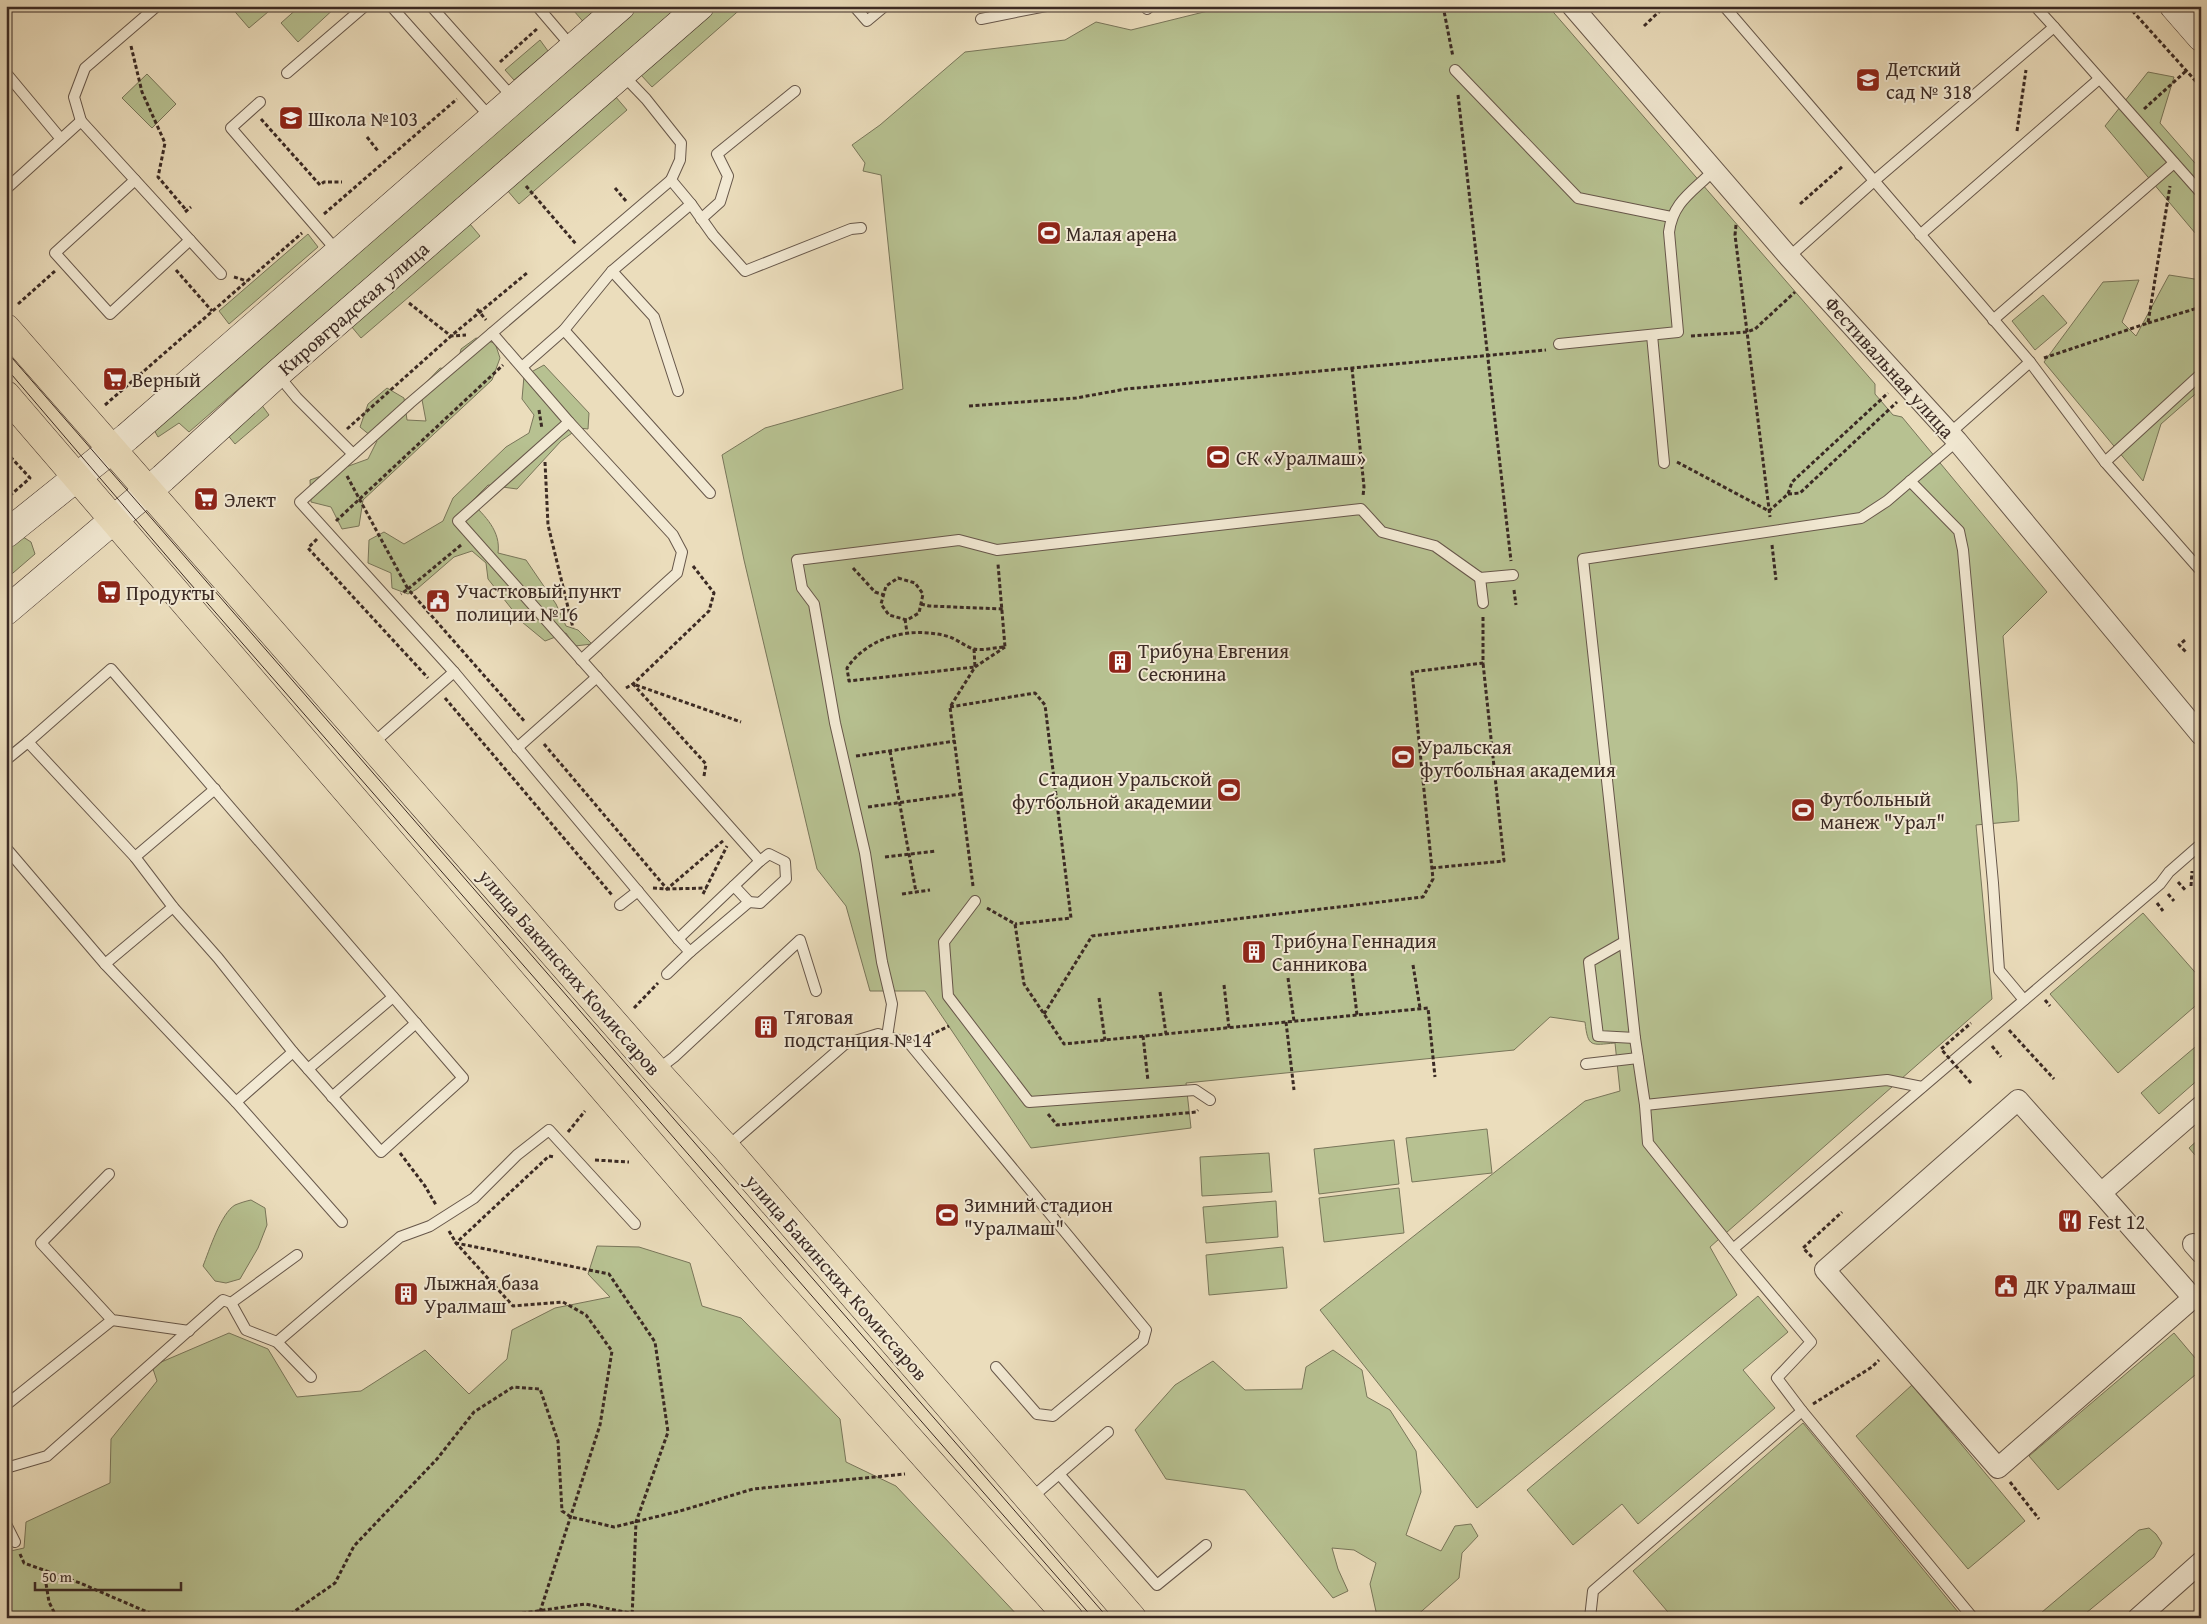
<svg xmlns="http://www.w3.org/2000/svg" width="2207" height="1624" font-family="'Gentium Book Plus',serif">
<rect width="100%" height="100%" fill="#ebddbc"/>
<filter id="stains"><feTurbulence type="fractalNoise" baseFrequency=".004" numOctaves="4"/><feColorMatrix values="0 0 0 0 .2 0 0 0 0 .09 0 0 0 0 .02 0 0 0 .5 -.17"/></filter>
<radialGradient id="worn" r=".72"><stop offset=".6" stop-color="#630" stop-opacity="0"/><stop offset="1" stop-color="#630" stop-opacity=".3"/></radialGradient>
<g fill="#b7c191" stroke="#79765a">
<polygon points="230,6 275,6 249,28"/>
<polygon points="300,6 337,6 298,42 281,23"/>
<polygon points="580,6 607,6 586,25 574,11"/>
<polygon points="631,6 679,6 189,432 179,423 158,437 153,428"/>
<polygon points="719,6 744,6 652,87 641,75"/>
<path d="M1228,6H1548L1875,384V394L1893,415L1902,417L2047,592L2003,636L2017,783L2019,821L1976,825L1992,999L1710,1247L1737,1295L1477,1508L1320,1310L1585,1101L1620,1091L1615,1043C1591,1045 1588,1048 1585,1022L1550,1017L1514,1050L1186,1083L1191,1128L1031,1148L925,991H870L846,906L817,869L744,560L722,455L765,428L903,389L881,175L863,171L865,163L852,145L880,125L965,52L1065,40L1096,22L1131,30Z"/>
<polygon points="540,40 548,51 514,80 505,70"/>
<polygon points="2148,72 2174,77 2160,123 2201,170 2201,240 2105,126"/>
<polygon points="147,74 176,104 152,128 122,98"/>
<polygon points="615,96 627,110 519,204 507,190"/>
<polygon points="470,224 480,236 361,338 351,326"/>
<polygon points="308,234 318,247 229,324 219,311"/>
<polygon points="2169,275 2201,280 2201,389 2161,424 2143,481 2044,362 2103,282 2139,280 2122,322 2136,336"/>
<polygon points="2043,295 2067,323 2035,350 2012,321"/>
<polygon points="476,338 495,343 500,358 492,380 363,500 359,526 342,529 331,507 311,502 310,480 368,459 377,441 360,427 368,404 387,388 404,398 407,420 426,421 420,389 440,368 456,371 461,349"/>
<path d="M544,365L589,413L588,429L579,428L561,441L517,489L488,485L471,502C485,516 501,531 498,553L526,560L556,604L566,626L578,630L592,644L575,646L566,633L545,641L522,622L488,579L486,563L472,551L454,557L417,589L408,594L392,588L391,573L368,563L369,540L384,532L404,544L443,521L453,498L506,447L529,433L534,415L522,399L524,376Z"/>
<polygon points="261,404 269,415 235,444 226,433"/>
<polygon points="20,535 31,542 35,554 6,579 6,547"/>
<polygon points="2143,913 2201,979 2201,1001 2118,1073 2050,994"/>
<polygon points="2201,1042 2201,1077 2159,1114 2141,1093"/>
<polygon points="1487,1129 1492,1173 1412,1182 1406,1138"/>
<polygon points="2201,1137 2201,1162 2189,1148"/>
<polygon points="1394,1140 1399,1184 1319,1194 1314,1149"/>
<polygon points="1269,1153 1272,1192 1202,1196 1200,1157"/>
<polygon points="1399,1188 1404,1233 1324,1242 1319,1198"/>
<path d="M251,1200L265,1208L267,1225L258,1248L240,1279L226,1283L215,1281L203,1266C209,1251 221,1213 235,1205C240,1203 246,1201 251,1200Z"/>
<polygon points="1276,1201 1278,1237 1206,1243 1203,1207"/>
<polygon points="597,1246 639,1247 690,1263 702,1306 741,1318 840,1419 846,1462 896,1486 1020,1618 6,1618 6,1552 24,1548 26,1522 110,1483 111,1439 157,1381 152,1366 229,1333 268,1349 297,1397 361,1391 425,1350 469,1394 507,1359 512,1330 555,1308 610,1297 588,1274"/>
<polygon points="1283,1247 1287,1288 1209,1295 1206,1255"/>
<polygon points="1758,1296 1788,1332 1743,1370 1775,1408 1638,1524 1622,1504 1573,1545 1527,1490"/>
<polygon points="2174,1333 2201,1365 2201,1370 2058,1490 2029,1456"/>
<polygon points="1333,1350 1362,1370 1367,1397 1390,1410 1416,1451 1421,1492 1406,1535 1441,1551 1455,1526 1471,1524 1478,1536 1462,1553 1459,1578 1414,1618 1381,1618 1377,1616 1370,1584 1376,1563 1354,1550 1332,1548 1338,1569 1348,1591 1333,1598 1245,1490 1166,1479 1135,1430 1175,1385 1213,1361 1245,1390 1302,1389 1306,1367"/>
<polygon points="1912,1385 2025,1521 1968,1569 1856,1436"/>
<polygon points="1803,1423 1963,1618 1673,1618 1633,1571"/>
<polygon points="2149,1528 2156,1534 2162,1543 2154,1557 2080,1618 2035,1618 2139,1530"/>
</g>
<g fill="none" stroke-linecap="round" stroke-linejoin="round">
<defs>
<g id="lane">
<polyline points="391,6 491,118"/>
<polyline points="431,6 514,99"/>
<polyline points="537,6 572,47"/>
<polyline points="854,6 867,21 885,6"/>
<polyline points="1724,6 2030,362 2105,462 2201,571"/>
<polyline points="1147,9 1151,6"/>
<polyline points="981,19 1046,6"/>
<polyline points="2054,27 2201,193"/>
<polyline points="1455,70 1578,198 1671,217"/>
<polyline points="6,73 61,139"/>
<polyline points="287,73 365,6"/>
<polyline points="623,75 646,99 681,143 680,160 671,180 691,204 713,235 745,271 851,229 861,228"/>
<polyline points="260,102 231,128 337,251"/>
<polyline points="81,121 74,97 85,68 157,6"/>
<polyline points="135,180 55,253 110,314 190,240"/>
<polyline points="6,189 81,121 221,274"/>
<polyline points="701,219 720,202 728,176 717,154 795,91"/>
<polyline points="1920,235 2099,79"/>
<polyline points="1789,257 1874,181 2054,27 2035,6"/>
<polyline points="612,271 654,317 678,391"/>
<polyline points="1993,320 2174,163"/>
<polyline points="564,330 710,493"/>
<polyline points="492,333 569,422 673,535 682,552 677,573 581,660"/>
<polyline points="1652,335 1664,463"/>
<path d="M1559,344L1678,332L1669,232C1673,201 1693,192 1714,170"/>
<polyline points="522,367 564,330 612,271 691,204"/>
<polyline points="278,375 297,398 353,454"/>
<polyline points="569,422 458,521 760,861 678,939 454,672 300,502 410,403 671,180"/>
<polyline points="1950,433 2030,362"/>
<polyline points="2105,462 2201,374"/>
<polyline points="1910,481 1959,531 1963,550 1993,883 1999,970 2024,1000"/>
<polyline points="1480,578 1483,603"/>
<polyline points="28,742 111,669 463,1078 381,1152 293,1052"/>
<polyline points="371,745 454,672"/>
<polyline points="517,748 597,677"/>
<polyline points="6,760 28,742 135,857 173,907 218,958 293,1052 236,1102"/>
<polyline points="6,848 105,964 236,1102 342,1222"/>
<polyline points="135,857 215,789"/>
<polyline points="734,886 749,902 760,903 786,879 785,862 769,854 760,861"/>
<polyline points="975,901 944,942 948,996 1029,1102 1195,1090 1210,1100"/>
<polyline points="620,905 638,891"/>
<polyline points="1624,942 1589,962 1598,1036 1635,1038"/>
<polyline points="690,952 749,902"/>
<polyline points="105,964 173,907"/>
<polyline points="667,974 690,952 678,939"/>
<polyline points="887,1037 892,1004 882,962 865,853 835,723 814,604 802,588 797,560 959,540 997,550 1361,509 1382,532 1435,546 1480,578 1513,575"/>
<polyline points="1586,1064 1638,1058"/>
<polyline points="308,1069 393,997"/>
<polyline points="657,1070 674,1057 800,940 816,991"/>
<polyline points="332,1097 416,1023"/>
<polyline points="1645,1105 1887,1080 1922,1087"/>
<polyline points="727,1147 845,1044 878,1034 909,1043 1146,1330 1143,1341 1053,1416 1037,1414 996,1367"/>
<polyline points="109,1174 41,1243 112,1320 189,1331"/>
<polyline points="1733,1249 2160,884 2169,872 2201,844"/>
<polyline points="231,1303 246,1330 277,1342 311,1377"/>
<polyline points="277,1342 400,1237 430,1226 474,1198 517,1155 549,1130 635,1224"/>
<polyline points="6,1405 112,1320"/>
<polyline points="1802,1411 1777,1378 1811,1342 1733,1249 1648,1143 1645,1105 1635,1038 1583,559 1861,518 1887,501 1957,441"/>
<polyline points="6,1468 47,1456 223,1300 231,1303 297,1255"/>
<polyline points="1059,1474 1157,1585 1206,1545"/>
<polyline points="1030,1499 1108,1432"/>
<polyline points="6,1524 15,1542"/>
<polyline points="1590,1618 1593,1591 1802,1411 1973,1618"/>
</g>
<g id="street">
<polyline points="1572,6 1789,257 1957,441 2201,735"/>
<polyline points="2101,1193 2193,1298 1998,1468 1825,1270 2018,1100 2101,1193 2201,1106"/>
<polyline points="2193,1244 2201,1253"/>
<polyline points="2138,1618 2201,1562"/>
</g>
<g id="secondary">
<polyline points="2174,6 2201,37"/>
<polyline points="6,534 127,437 621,6"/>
<polyline points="6,611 163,478 277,374 700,6"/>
</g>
<g id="primary">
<polyline points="6,328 656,1071 726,1148 1132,1618"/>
<polyline points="6,395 775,1288 1069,1618"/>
</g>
</defs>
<use href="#lane" stroke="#67574a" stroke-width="12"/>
<use href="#street" stroke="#67574a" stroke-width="22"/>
<use href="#secondary" stroke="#3b2a24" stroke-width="29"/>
<use href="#primary" stroke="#3b2a24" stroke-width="29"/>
<g stroke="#3b2a24" stroke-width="3" stroke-dasharray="4 2.5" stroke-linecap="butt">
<polyline points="1443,6 1453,57"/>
<polyline points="2128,6 2201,87"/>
<polyline points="558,11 564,6"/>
<polyline points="1644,26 1665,6"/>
<polyline points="131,46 142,92 165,143 158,177 187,211"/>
<polyline points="500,62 538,28"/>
<polyline points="1458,95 1511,561"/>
<polyline points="2144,109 2186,71"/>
<polyline points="261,119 320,185 324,182 342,182"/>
<polyline points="2017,131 2026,70"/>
<polyline points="367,137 378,151"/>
<polyline points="526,186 576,244"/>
<polyline points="615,188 626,201"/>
<polyline points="1800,204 1843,166"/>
<polyline points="185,212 191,207"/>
<polyline points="324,214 457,99"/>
<polyline points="1736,225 1735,235 1770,517"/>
<polyline points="176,270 212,311"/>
<polyline points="234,277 247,281"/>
<polyline points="409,303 451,336 466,335"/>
<polyline points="18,304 55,271"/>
<polyline points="477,309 486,320"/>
<polyline points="2148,323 2201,307"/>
<polyline points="1691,336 1747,332 1755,329 1795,292"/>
<polyline points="2044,358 2148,323 2170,186"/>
<polyline points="1352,368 1364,487 1363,496"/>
<polyline points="105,405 302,233"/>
<polyline points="969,406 1076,398 1126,389 1546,350"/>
<polyline points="539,410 542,429"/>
<polyline points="347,429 451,336 527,273"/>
<polyline points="6,452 30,478 6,499"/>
<polyline points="545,462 548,525 573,628"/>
<polyline points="1677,462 1769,511 1788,494 1792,482 1888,393"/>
<polyline points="347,476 408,589 401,594"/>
<polyline points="1788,494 1800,493 1897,402"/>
<polyline points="336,521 503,365"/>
<polyline points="317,539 308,548 428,678"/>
<polyline points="461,545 408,589 525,722"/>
<polyline points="1772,545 1776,580"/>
<polyline points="853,568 875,592 884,595"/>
<polygon points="898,578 915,583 923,594 919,613 907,620 889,615 881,604 886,586"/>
<polyline points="1514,590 1516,605"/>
<polyline points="921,604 929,606 1004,609"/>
<polyline points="905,619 907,633"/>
<polyline points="2185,640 2179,645 2186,652"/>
<path d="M974,649L975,667L849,681L847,668C869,635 914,626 950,637C958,640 968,648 974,649C983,651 996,647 1005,647L998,564"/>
<polyline points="626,688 633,684 709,611 714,593 693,566"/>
<polyline points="445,698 612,895"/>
<polyline points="950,707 1035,693 1045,705 1071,918 1015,924"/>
<polyline points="544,744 667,889 724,840"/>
<polyline points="890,751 916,892"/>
<polyline points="856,756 955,741"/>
<polyline points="704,776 706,764 633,684 741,722"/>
<polyline points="868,807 961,794"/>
<polyline points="885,857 936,851"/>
<polyline points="1432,868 1504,861 1483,663"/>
<polyline points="2178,882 2186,891"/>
<polyline points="973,886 950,707 975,667 1005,647"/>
<polyline points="2191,886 2192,871"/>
<polyline points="653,888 667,889 707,888"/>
<polyline points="2196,892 2201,888"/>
<polyline points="703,894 727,846"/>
<polyline points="902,894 930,890"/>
<polyline points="2168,894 2174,901"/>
<polyline points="2157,903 2163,911"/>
<polyline points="987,908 1015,924 1024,984 1064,1044 1428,1008 1435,1077"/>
<polyline points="1413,965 1420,1008"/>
<polyline points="1352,972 1357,1015"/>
<polyline points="1288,978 1294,1021"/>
<polyline points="1224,985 1229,1028"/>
<polyline points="1160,992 1166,1034"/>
<polyline points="1099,998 1105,1040"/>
<polyline points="2045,1000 2050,1006"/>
<polyline points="634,1008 658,983"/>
<polyline points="1044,1014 1092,936 1423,897 1433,879 1412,672 1483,663 1483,616"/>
<polyline points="1286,1022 1294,1090"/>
<polyline points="2009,1030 2054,1079"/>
<polyline points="1143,1036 1148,1081"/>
<polyline points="924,1038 949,1026"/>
<polyline points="1992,1046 2001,1057"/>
<polyline points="1048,1114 1057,1125 1196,1112 1198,1110"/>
<polyline points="568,1132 585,1111"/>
<polyline points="400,1153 425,1186 436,1205"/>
<polyline points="595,1160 629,1162"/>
<polyline points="449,1231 456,1243 609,1274 655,1342 668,1432 636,1522 632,1618"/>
<polyline points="1812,1257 1803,1248 1842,1212"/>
<polyline points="1813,1404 1872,1367 1879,1360"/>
<polyline points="2010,1482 2039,1519"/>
<polyline points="20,1554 24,1563 80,1583 161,1618"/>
<polyline points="44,1571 49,1602 57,1618"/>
<polyline points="285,1618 335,1583 354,1546 437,1459 474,1412 513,1387 540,1389 558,1441 562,1511 571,1517 614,1527 680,1511 753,1489 905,1474"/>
<polyline points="490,1618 585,1604 655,1618"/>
<polyline points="538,1618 600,1425 612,1351 586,1315 563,1302 513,1306 456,1243 549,1156 554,1157"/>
</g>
<use href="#lane" stroke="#f2e9d3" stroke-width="10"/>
<use href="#street" stroke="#f2e9d3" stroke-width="20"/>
<use href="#secondary" stroke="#f2e9d3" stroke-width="28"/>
<use href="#primary" stroke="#ebddbc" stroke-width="28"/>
<g stroke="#3b2a24" stroke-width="1">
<polyline points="6,351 1108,1618"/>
<polyline points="6,368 188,581 1093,1618"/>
</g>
<polyline stroke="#3b2a24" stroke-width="3" stroke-dasharray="4 2.5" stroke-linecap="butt" points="1971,1083 1941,1049 1971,1023"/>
</g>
<defs>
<symbol id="school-square" viewBox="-11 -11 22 22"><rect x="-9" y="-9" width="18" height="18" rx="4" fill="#8f2418" stroke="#f2e9d3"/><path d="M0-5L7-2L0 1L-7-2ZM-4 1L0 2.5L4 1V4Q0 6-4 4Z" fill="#fff"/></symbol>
<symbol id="stadium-square" viewBox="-11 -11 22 22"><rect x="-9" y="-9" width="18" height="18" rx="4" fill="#8f2418" stroke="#f2e9d3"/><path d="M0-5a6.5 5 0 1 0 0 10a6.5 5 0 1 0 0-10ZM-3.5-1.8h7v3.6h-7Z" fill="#fff"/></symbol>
<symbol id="supermarket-square" viewBox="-11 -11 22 22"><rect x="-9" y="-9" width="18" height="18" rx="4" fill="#8f2418" stroke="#f2e9d3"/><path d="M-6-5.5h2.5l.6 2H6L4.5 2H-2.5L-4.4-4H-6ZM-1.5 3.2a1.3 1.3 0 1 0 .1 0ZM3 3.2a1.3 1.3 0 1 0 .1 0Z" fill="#fff"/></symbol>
<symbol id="civic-square" viewBox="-11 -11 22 22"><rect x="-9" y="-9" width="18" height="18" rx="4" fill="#8f2418" stroke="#f2e9d3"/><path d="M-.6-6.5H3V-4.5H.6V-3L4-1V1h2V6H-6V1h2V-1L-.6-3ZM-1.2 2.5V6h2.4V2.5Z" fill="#fff"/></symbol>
<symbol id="building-square" viewBox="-11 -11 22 22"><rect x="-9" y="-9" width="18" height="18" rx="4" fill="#8f2418" stroke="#f2e9d3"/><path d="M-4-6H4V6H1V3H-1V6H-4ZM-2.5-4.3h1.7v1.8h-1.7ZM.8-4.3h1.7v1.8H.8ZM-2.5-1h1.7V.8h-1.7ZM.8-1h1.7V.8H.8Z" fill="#fff"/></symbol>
<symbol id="restaurant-square" viewBox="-11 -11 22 22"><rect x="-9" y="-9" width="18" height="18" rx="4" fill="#8f2418" stroke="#f2e9d3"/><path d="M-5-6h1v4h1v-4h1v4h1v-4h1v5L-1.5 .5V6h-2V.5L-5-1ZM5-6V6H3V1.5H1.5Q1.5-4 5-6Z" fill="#fff"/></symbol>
</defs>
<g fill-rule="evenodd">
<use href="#school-square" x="1854" y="66" width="28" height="28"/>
<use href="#school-square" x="277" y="104" width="28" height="28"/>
<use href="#stadium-square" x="1035" y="219" width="28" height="28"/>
<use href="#supermarket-square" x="101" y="365" width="28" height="28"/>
<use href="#stadium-square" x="1204" y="443" width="28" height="28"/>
<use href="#supermarket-square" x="192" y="485" width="28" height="28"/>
<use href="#supermarket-square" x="95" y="578" width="28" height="28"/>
<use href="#civic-square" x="424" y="587" width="28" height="28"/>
<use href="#building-square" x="1106" y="648" width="28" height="28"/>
<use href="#stadium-square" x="1389" y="743" width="28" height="28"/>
<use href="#stadium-square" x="1215" y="776" width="28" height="28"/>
<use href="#stadium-square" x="1789" y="796" width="28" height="28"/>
<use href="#building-square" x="1240" y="938" width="28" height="28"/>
<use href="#building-square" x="752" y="1013" width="28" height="28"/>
<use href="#stadium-square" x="933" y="1201" width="28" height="28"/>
<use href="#restaurant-square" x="2056" y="1207" width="28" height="28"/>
<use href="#civic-square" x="1992" y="1272" width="28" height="28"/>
<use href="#building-square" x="392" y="1280" width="28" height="28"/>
</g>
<g text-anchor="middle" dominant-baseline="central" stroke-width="4" stroke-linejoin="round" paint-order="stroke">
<g font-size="20" fill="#3b2a24" stroke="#f2e9d3" text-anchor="start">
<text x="1886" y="68">Детский<tspan x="1886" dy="23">сад № 318</tspan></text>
<text x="308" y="118">Школа №103</text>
<text x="1066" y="233">Малая арена</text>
<text x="132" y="379">Верный</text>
<text x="1236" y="457">СК «Уралмаш»</text>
<text x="224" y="499">Элект</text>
<text x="456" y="590">Участковый пункт<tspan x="456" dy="23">полиции №16</tspan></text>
<text x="126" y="592">Продукты</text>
<text x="1138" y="650">Трибуна Евгения<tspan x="1138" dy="23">Сесюнина</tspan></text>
<text x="1420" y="746">Уральская<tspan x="1420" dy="23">футбольная академия</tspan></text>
<text x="1212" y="778" text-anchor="end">Стадион Уральской<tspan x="1212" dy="23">футбольной академии</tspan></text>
<text x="1820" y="798">Футбольный<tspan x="1820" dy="23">манеж "Урал"</tspan></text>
<text x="1272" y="940">Трибуна Геннадия<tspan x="1272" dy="23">Санникова</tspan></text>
<text x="784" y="1016">Тяговая<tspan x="784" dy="23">подстанция №14</tspan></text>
<text x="964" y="1204">Зимний стадион<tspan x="964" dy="23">"Уралмаш"</tspan></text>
<text x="2088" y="1221">Fest 12</text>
<text x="424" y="1282">Лыжная база<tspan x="424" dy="23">Уралмаш</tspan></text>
<text x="2024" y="1286">ДК Уралмаш</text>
</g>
<g font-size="20" fill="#3b2a24" stroke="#f2e9d3">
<text transform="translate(353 308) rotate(-41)">Кировградская улица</text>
<text transform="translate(1890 367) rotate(48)">Фестивальная улица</text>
<text transform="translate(570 972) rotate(49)">улица Бакинских Комиссаров</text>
<text transform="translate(837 1277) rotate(49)">улица Бакинских Комиссаров</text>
</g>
</g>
<rect width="2207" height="1624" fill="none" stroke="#ebddbc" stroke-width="25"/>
<rect x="8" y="8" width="2192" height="1609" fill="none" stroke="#3b2a24" stroke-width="2.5"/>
<rect x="12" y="12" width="2182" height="1599" fill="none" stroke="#3b2a24"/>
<path d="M35 1582v8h146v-8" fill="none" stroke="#3b2a24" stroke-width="2.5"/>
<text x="42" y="1582" font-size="15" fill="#3b2a24" stroke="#f2e9d3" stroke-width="4" paint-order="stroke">50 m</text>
<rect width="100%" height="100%" filter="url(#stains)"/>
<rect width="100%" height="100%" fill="url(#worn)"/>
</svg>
